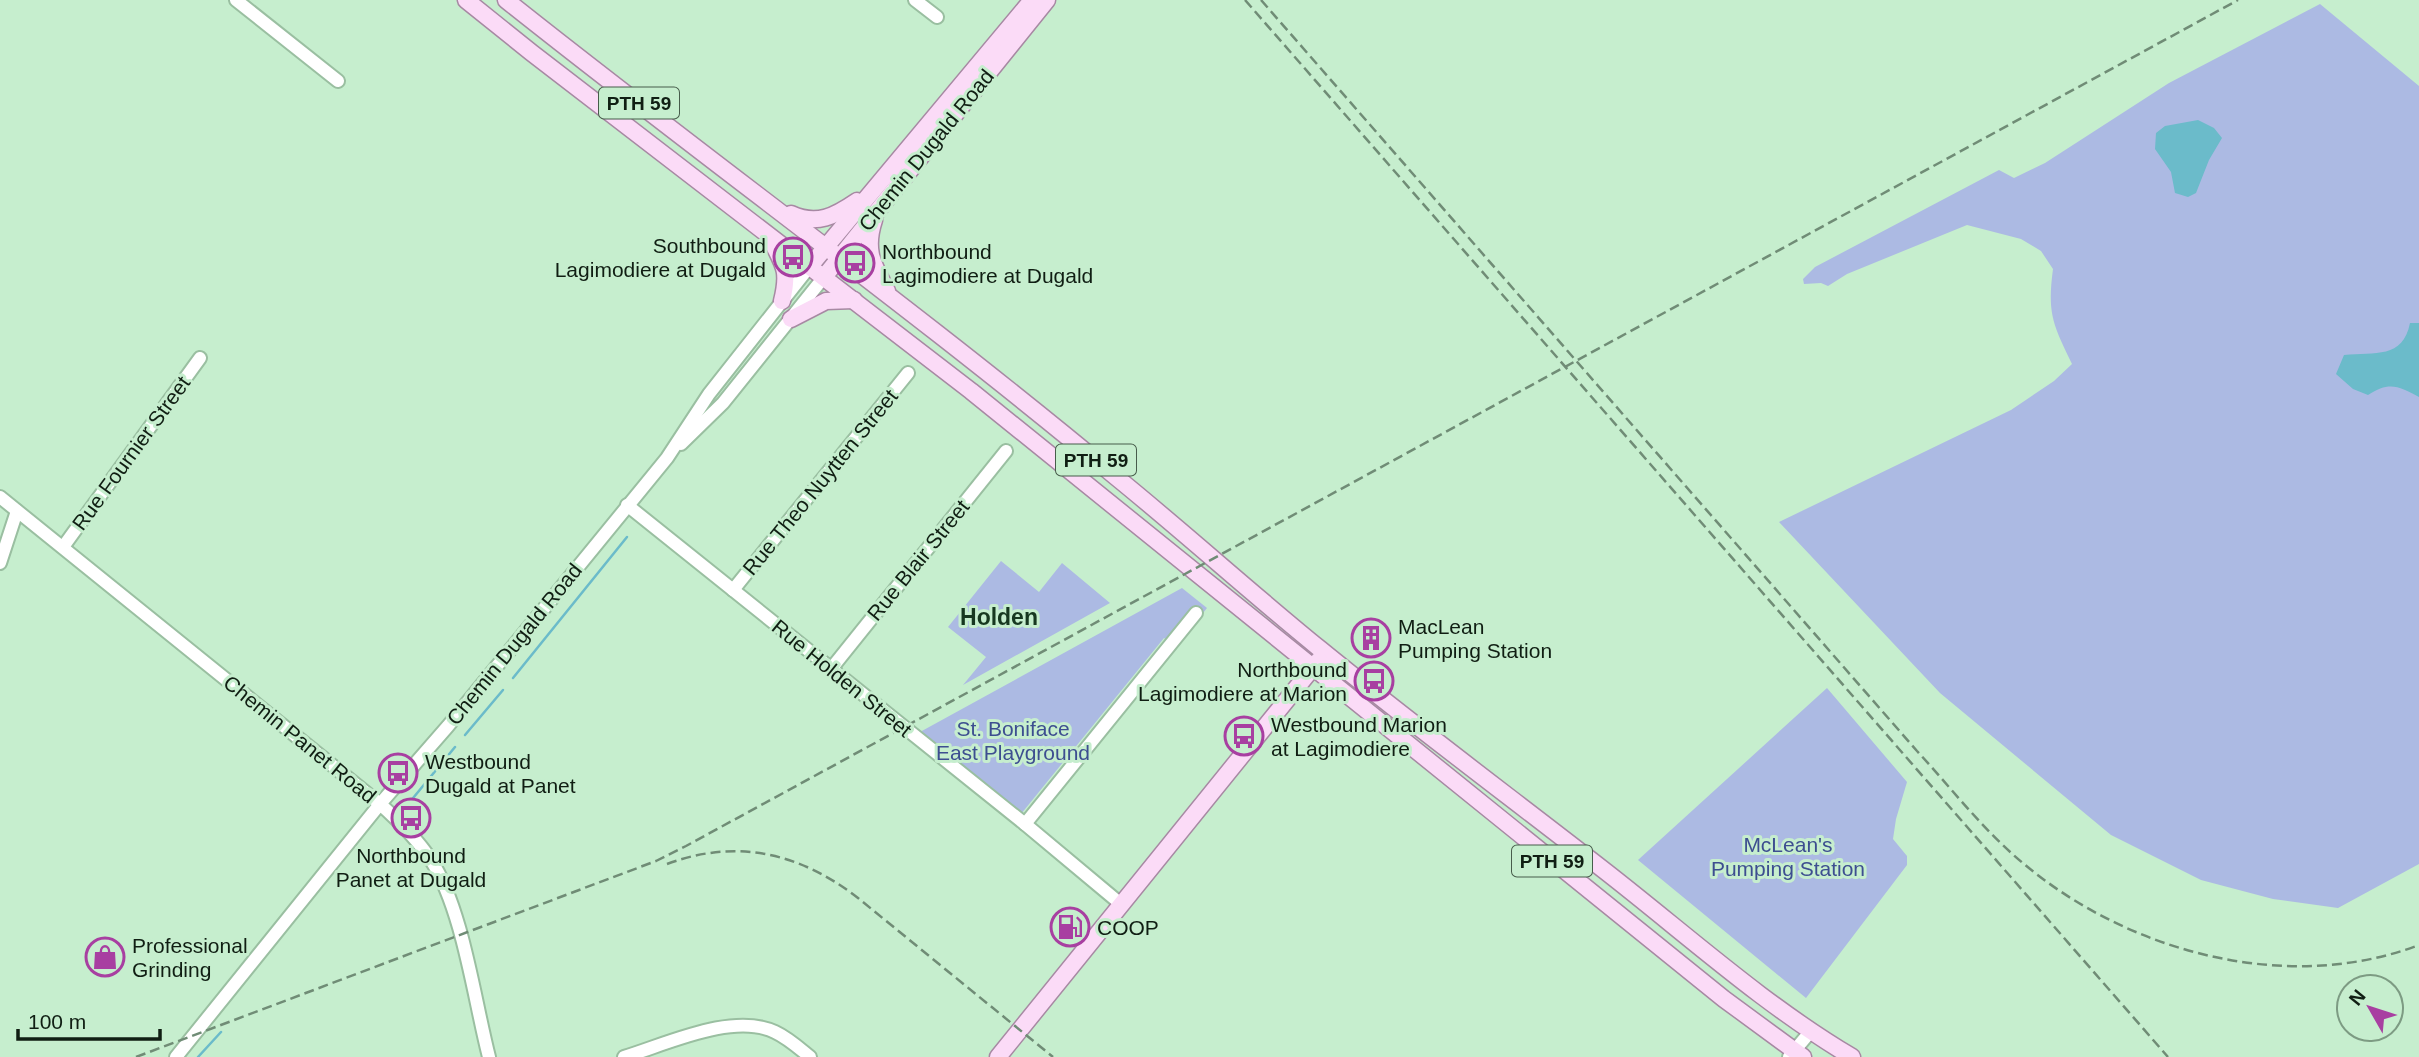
<svg xmlns="http://www.w3.org/2000/svg" width="2419" height="1057" font-family="Arial,sans-serif">
<rect width="100%" height="100%" fill="#c6eece"/>
<g fill="#acbae3">
<path d="M2320,4L2419,86V864L2338,908L2273,899L2201,880L2111,835L1940,693L1779,522L2011,410L2054,381L2072,364C2053,324 2047,314 2053,269L2041,251L2021,239L1967,225L1847,274L1828,286L1821,283L1804,284L1803,279L1815,267L1999,170L2014,178L2045,163L2169,83Z"/>
<polygon points="1001,561 1039,592 1062,563 1110,603 963,685 986,657 948,627"/>
<polygon points="1182,588 1207,608 1176,647 1164,638 1021,814 920,732"/>
<polygon points="1827,688 1907,782 1896,819 1893,839 1907,856 1907,865 1806,998 1638,860"/>
</g>
<g fill="#6bbbca">
<polygon points="2198,120 2214,128 2222,138 2209,160 2196,193 2188,197 2175,193 2171,172 2155,149 2156,133 2165,126"/>
<path d="M2410,323H2419V397C2399,386 2389,381 2368,395L2353,389L2336,374L2344,355C2375,352 2403,359 2410,323Z"/>
</g>
<g fill="none" stroke-linecap="round" stroke-linejoin="round">
<g stroke="#6bbbca" stroke-width="2.5">
<polyline points="513,678 627,537"/>
<polyline points="465,735 503,690"/>
<polyline points="409,803 455,747"/>
<polyline points="198,1057 221,1032"/>
</g>
<defs>
<g id="minor">
<polyline points="236,0 338,81"/>
<polyline points="915,0 937,17"/>
<polyline points="681,444 723,403 824,277"/>
<path d="M0,497L380,804C399,821 417,839 431,860C463,910 474,999 489,1057"/>
<polyline points="627,505 1025,824 1122,905"/>
<polyline points="63,547 200,358"/>
<polyline points="0,563 17,511"/>
<polyline points="733,590 908,373"/>
<polyline points="831,669 1006,451"/>
<polyline points="1025,824 1196,613"/>
<polyline points="176,1057 380,804 448,726 667,458 709,394 810,266"/>
<path d="M624,1057C667,1044 733,1012 775,1032C788,1038 799,1048 810,1057"/>
<polyline points="1789,1057 1811,1031"/>
</g>
<g id="major">
<polyline points="466,0 532,53 971,391 1724,999 1803,1057"/>
<path d="M506,0C708,161 918,312 1116,477C1185,533 1251,593 1320,649C1413,725 1510,797 1605,871C1686,934 1764,1005 1852,1057"/>
<path d="M791,214C817,226 835,216 857,201"/>
<path d="M874,220C864,251 873,264 887,291"/>
<path d="M772,242C785,267 789,272 782,301"/>
<polyline points="810,266 1032,0"/>
<polyline points="824,277 1047,0"/>
<polyline points="791,319 826,301 854,300"/>
<polyline points="998,1057 1319,660"/>
</g>
</defs>
<use href="#minor" stroke="#9abfa1" stroke-width="16"/>
<use href="#major" stroke="#a789a3" stroke-width="19"/>
<use href="#minor" stroke="#fff" stroke-width="12"/>
<use href="#major" stroke="#fbdbf7" stroke-width="16"/>
<g stroke="#708c76" stroke-width="2.5" stroke-dasharray="10 5" stroke-linecap="butt">
<polyline points="1245,0 2168,1057"/>
<path d="M1261,0L1917,751C1952,789 1984,831 2024,864C2129,952 2287,995 2419,945"/>
<path d="M667,864C737,838 800,853 858,898L1053,1057"/>
<polyline points="136,1057 656,861 686,846 2238,0"/>
</g>
</g>
<defs>
<symbol id="bus-ring" viewBox="-11 -11 22 22"><circle r="9.5" fill="#c6eece" stroke="#a83fa1" stroke-width="1.5"/><path d="M-5-6H5V4H4V6H2V4H-2V6H-4V4H-5ZM-3.5-4V0h7V-4ZM-3.5 1.2v1.5H-2V1.2ZM2 1.2v1.5H3.5V1.2Z" fill="#a83fa1"/></symbol>
<symbol id="building-ring" viewBox="-11 -11 22 22"><circle r="9.5" fill="#c6eece" stroke="#a83fa1" stroke-width="1.5"/><path d="M-4-6H4V6H1V3H-1V6H-4ZM-2.5-4.3h1.7v1.8h-1.7ZM.8-4.3h1.7v1.8H.8ZM-2.5-1h1.7V.8h-1.7ZM.8-1h1.7V.8H.8Z" fill="#a83fa1"/></symbol>
<symbol id="fuel-ring" viewBox="-11 -11 22 22"><circle r="9.5" fill="#c6eece" stroke="#a83fa1" stroke-width="1.5"/><path d="M-5.5-6h7V0h2V4h1.3V-2.5L3-4.5l.8-.8L6-3V5H2.5V1h-1V6h-7ZM-4.2-4.7v3.2H.2V-4.7Z" fill="#a83fa1"/></symbol>
<symbol id="shop-ring" viewBox="-11 -11 22 22"><circle r="9.5" fill="#c6eece" stroke="#a83fa1" stroke-width="1.5"/><path d="M-5-2.5h2.3a2.7 3.5 0 0 1 5.4 0H5L5.5 6h-11ZM-1.5-2.5h3a1.5 2.3 0 0 0-3 0Z" fill="#a83fa1"/></symbol>
</defs>
<g fill-rule="evenodd">
<use href="#bus-ring" x="771" y="235" width="44" height="44"/>
<use href="#bus-ring" x="833" y="241" width="44" height="44"/>
<use href="#building-ring" x="1349" y="616" width="44" height="44"/>
<use href="#bus-ring" x="1352" y="659" width="44" height="44"/>
<use href="#bus-ring" x="1222" y="714" width="44" height="44"/>
<use href="#bus-ring" x="376" y="751" width="44" height="44"/>
<use href="#bus-ring" x="389" y="796" width="44" height="44"/>
<use href="#fuel-ring" x="1048" y="905" width="44" height="44"/>
<use href="#shop-ring" x="83" y="935" width="44" height="44"/>
</g>
<g text-anchor="middle" dominant-baseline="central" stroke-width="6" stroke-linejoin="round" paint-order="stroke">
<g fill="#c6eece" stroke="#475c4b" stroke-width="2">
<rect x="599" y="87.5" width="80" height="31" rx="5"/>
<rect x="1056" y="444.5" width="80" height="31" rx="5"/>
<rect x="1512" y="845.5" width="80" height="31" rx="5"/>
</g>
<g font-size="19" font-weight="bold" fill="#101e13">
<text x="639" y="103">PTH 59</text>
<text x="1096" y="460">PTH 59</text>
<text x="1552" y="861">PTH 59</text>
</g>
<g font-size="21" fill="#101e13" stroke="#c6eece">
<text transform="translate(926 150) rotate(-51)">Chemin Dugald Road</text>
<text transform="translate(131 453) rotate(-54)">Rue Fournier Street</text>
<text transform="translate(820 482) rotate(-51)">Rue Theo Nuytten Street</text>
<text transform="translate(918 560) rotate(-51)">Rue Blair Street</text>
<text transform="translate(514 644) rotate(-51)">Chemin Dugald Road</text>
<text transform="translate(842 678) rotate(39)">Rue Holden Street</text>
<text transform="translate(300 739) rotate(39)">Chemin Panet Road</text>
</g>
<g font-size="21" fill="#101e13" stroke="#c6eece" text-anchor="start">
<text x="766" y="245" text-anchor="end">Southbound<tspan x="766" dy="24">Lagimodiere at Dugald</tspan></text>
<text x="882" y="251">Northbound<tspan x="882" dy="24">Lagimodiere at Dugald</tspan></text>
<text x="1398" y="626">MacLean<tspan x="1398" dy="24">Pumping Station</tspan></text>
<text x="1347" y="669" text-anchor="end">Northbound<tspan x="1347" dy="24">Lagimodiere at Marion</tspan></text>
<text x="1271" y="724">Westbound Marion<tspan x="1271" dy="24">at Lagimodiere</tspan></text>
<text x="425" y="761">Westbound<tspan x="425" dy="24">Dugald at Panet</tspan></text>
<text x="411" y="855" text-anchor="middle">Northbound<tspan x="411" dy="24">Panet at Dugald</tspan></text>
<text x="1097" y="927">COOP</text>
<text x="132" y="945">Professional<tspan x="132" dy="24">Grinding</tspan></text>
</g>
<g font-size="21" fill="#3d4e90" stroke="#c6eece">
<text x="1013" y="728">St. Boniface<tspan x="1013" dy="24">East Playground</tspan></text>
<text x="1788" y="844">McLean's<tspan x="1788" dy="24">Pumping Station</tspan></text>
</g>
<g font-size="23" font-weight="bold" fill="#173820" stroke="#c6eece">
<text x="999" y="617">Holden</text>
</g>
</g>
<g transform="translate(2370 1008) rotate(309)"><circle r="33" fill="#c6eece" stroke="#7d9b83" stroke-width="2"/>
<path d="M0-5L12 26L0 18L-12 26Z" fill="#a83fa1"/>
<text y="-10" font-size="19" font-weight="bold" text-anchor="middle" fill="#101e13">N</text>
</g>
<path d="M18 1029v10h142v-10" fill="none" stroke="#101e13" stroke-width="3.5"/>
<text x="28" y="1029" font-size="21" fill="#101e13" stroke="#c6eece" stroke-width="5" paint-order="stroke">100 m</text>
</svg>
